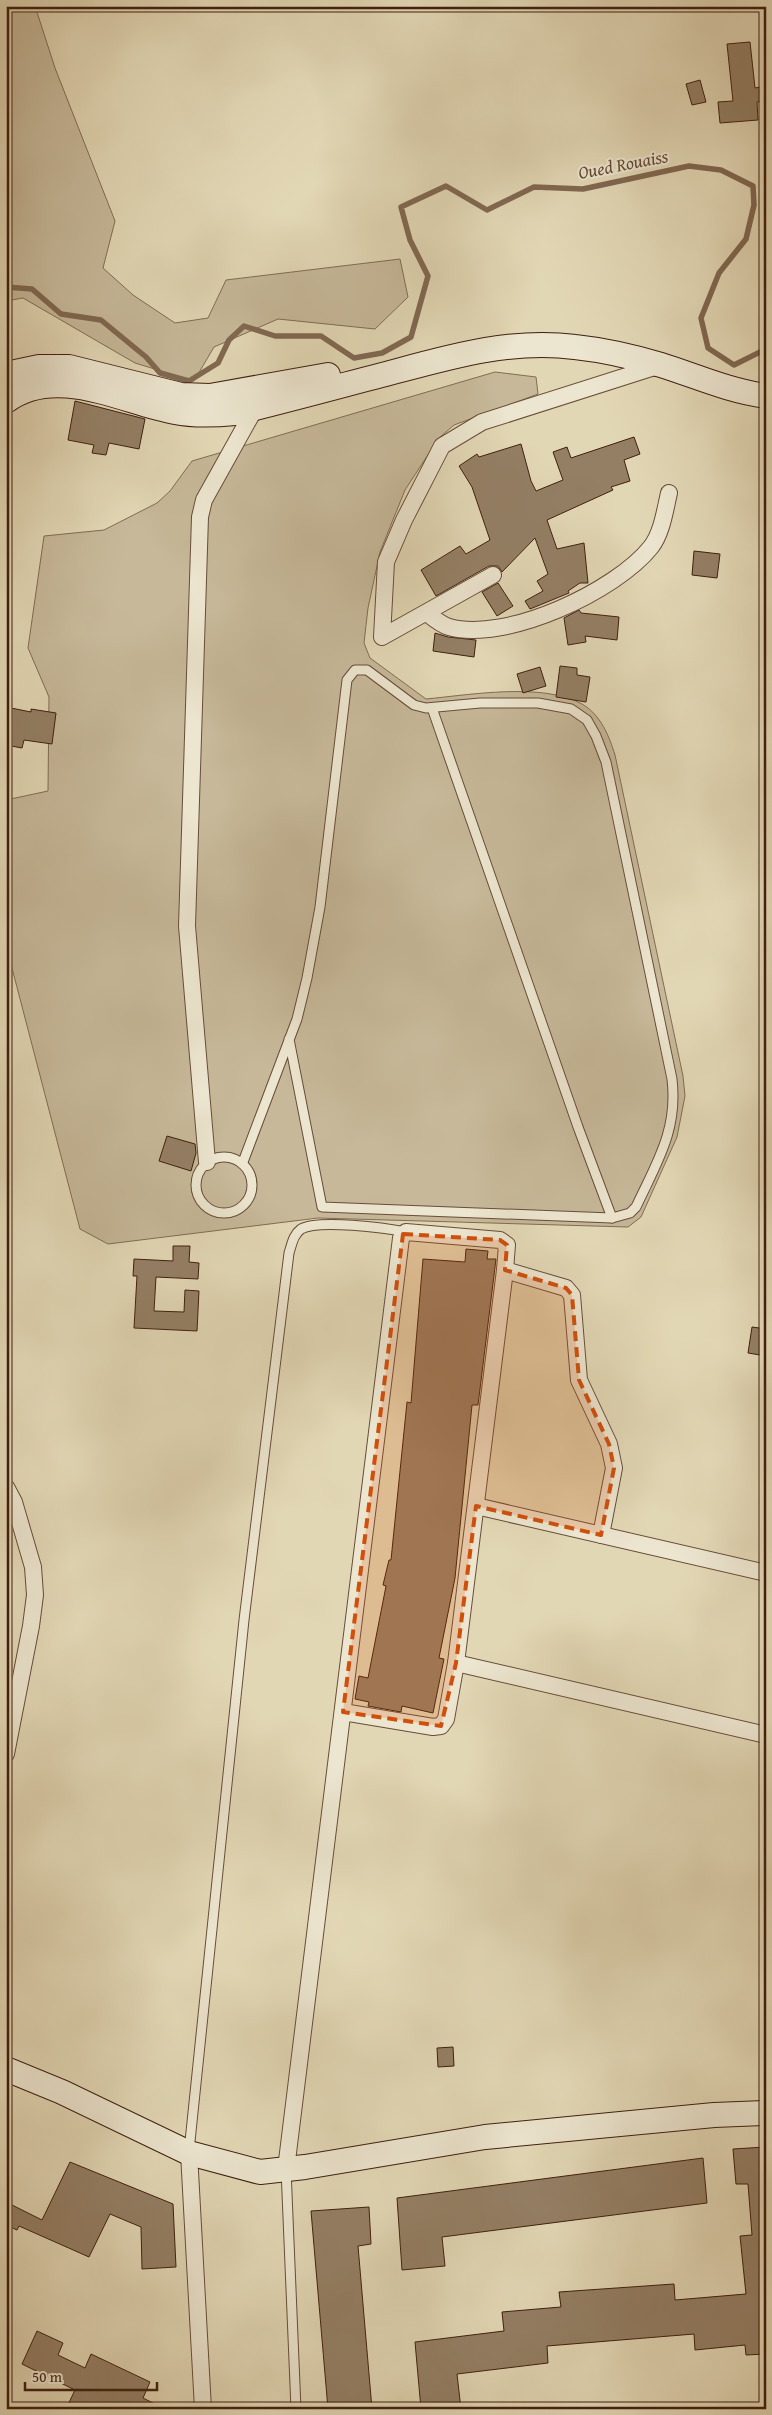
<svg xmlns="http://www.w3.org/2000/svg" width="772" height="2415" font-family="'Gentium Book Plus',serif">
<rect width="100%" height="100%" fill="#e2d7b5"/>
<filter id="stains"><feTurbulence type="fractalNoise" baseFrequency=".004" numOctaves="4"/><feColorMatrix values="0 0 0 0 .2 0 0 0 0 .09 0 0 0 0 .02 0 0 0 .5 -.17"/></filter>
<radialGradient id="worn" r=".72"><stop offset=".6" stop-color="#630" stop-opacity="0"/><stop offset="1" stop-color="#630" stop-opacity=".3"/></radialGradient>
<g fill="#c6b899" stroke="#826c54">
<polygon points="6,6 35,6 55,68 115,221 103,268 133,295 175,323 208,318 226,280 400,259 408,297 375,329 278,319 214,347 194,381 135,363 23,298 6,301"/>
<path d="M495,372L536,377L538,394L454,425L439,438L405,490L380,552L368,608L364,643L370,658L426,699C469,695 542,682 582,704C601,715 609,736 615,755L683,1076L685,1096L677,1137L641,1217L628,1227L318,1218L108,1244L80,1229L6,945V800L48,791L49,697L28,648L44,536L104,530L157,503L170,491L192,461Z"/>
</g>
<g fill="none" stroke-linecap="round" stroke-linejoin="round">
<polyline stroke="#806851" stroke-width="5.5" points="6,287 32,289 61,314 101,320 146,357 160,373 189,381 218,363 229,340 244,326 275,336 321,336 354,358 382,353 411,337 428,276 410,240 401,207 446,186 487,210 534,187 583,189 689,166 721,170 753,186 754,205 746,239 719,273 701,318 708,348 734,365 766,349"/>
</g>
<g fill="#947f65" stroke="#3f1f0f">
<polygon points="750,42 755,88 766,86 766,101 757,102 758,120 720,123 718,102 733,101 727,44"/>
<polygon points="700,80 706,102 692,105 686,84"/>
<polygon points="75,401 145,419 139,449 109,443 106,455 92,453 94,445 68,440"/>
<polygon points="634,437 640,454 624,460 630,481 611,487 613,490 547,520 557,549 584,543 588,583 580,583 568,591 569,593 530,609 525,601 543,591 537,581 548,574 535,538 502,572 498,566 489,566 436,596 421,570 460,546 466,554 490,540 472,487 459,466 477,454 479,457 521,444 531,481 536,491 563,480 553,452 567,447 571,458"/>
<polygon points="694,551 720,554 717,578 692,575"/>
<polygon points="498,583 513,606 497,616 482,592"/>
<polygon points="579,610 581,613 619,617 617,640 585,636 586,642 568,645 564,618"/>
<polygon points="435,633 448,637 476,640 474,657 433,651"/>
<polygon points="560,666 577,668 577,675 590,677 586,702 556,697"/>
<polygon points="540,667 546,686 523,693 517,674"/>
<polygon points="11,708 31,712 31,709 56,713 52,744 24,740 22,748 6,745 6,729"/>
<polygon points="167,1136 195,1144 196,1153 191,1171 159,1161"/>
<polygon points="173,1246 190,1246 189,1262 199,1263 198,1279 156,1277 154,1311 184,1312 185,1290 199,1291 197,1331 134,1328 137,1276 133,1276 134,1259 173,1261"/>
<polygon points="466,1249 488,1251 487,1259 496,1259 478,1405 472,1405 455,1578 439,1658 444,1659 433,1713 402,1706 401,1712 368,1706 369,1702 355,1699 359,1676 368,1678 386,1586 383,1585 389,1560 391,1560 407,1402 411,1403 423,1259 465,1262"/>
<polygon points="752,1327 766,1329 766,1356 748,1353"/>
<polygon points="453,2047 454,2066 438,2067 437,2048"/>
<polygon points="766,2147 766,2354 746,2355 745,2345 695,2350 694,2334 547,2346 548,2363 457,2374 461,2409 421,2409 415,2342 504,2331 502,2312 561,2307 559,2292 674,2284 675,2300 746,2294 740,2236 752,2235 748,2184 736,2184 733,2149"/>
<polygon points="703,2158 707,2203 442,2237 445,2266 402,2270 397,2198"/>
<polygon points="70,2162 173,2204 176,2267 142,2269 141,2227 110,2214 89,2257 19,2226 17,2230 6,2225 6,2216 12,2205 42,2220"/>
<polygon points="369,2207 371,2244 358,2246 372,2409 328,2409 311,2211"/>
<polygon points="37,2331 63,2343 58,2355 85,2368 91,2354 150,2382 143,2398 165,2409 66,2409 75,2390 22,2364"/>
</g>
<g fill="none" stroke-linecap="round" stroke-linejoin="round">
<defs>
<g id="lane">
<polyline points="432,708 578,1127 612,1218"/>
<circle cx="224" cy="1185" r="28"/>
<path d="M243,1162L297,1019L307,978L320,907L347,680L355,670H367L414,705L426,708L480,703H538L571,709L587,720L596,736L606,762L672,1079C678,1130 657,1162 636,1207L630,1213L612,1218L322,1207L289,1039"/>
<path d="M189,2151L244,1620L289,1253C292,1244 293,1235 301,1229C318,1219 386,1228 406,1232"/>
<polyline points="286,2169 296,2409"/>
</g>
<g id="street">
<polyline points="493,575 382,637 386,562 404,520 442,446 482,422 661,365"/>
<path d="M427,613C433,618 442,625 449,627C506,643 616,591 651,547C662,533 665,510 669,493"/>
<polyline points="207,1162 187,926 200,517 204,500 258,403"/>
<polyline points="505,1270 566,1288 572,1295 579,1380 609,1444 614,1468 601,1535"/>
<polyline points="6,1487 14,1502 33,1567 35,1595 31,1626 6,1754"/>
<polyline points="476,1506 766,1573"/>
<polyline points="456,1663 766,1735"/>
<polyline points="189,2153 203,2409"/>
<polyline points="286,2169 401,1238 406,1232 500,1240 507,1245 505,1270 456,1663 446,1719 441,1726 433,1727 343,1712"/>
</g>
<g id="secondary">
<polyline points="6,374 39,367 69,367 181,395 210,396 328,375"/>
<path d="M6,401C56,364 122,402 175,412C195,416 215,415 235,413C289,400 343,385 397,371C456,355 514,339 575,347C603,350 634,357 661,365C696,376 729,391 766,396"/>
<polyline points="6,2069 62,2092 189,2153 260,2172 305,2167 485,2137 714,2115 766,2113"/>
</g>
</defs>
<use href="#lane" stroke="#684d38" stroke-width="11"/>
<use href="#street" stroke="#684d38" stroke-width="18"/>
<use href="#secondary" stroke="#3f1f0f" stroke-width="26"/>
<use href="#lane" stroke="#ece5cf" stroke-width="9"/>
<use href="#street" stroke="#ece5cf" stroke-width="16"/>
<use href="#secondary" stroke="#ece5cf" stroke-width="24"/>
</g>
<path fill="#cf500c" fill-opacity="0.2" stroke="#cf500c" stroke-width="4" stroke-dasharray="10 6" stroke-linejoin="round" d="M403,1234L500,1240L507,1245L505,1270L566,1288L572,1295L579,1380L609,1444L614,1468L601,1535L476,1506L456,1663L441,1726L343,1712Z"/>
<g text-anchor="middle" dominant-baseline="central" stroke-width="4" stroke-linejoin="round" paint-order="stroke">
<g font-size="18" font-style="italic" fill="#654936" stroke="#ece5cf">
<text transform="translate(623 164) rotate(-11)">Oued Rouaiss</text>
</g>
</g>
<rect width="772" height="2415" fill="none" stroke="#e2d7b5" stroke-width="25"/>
<rect x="8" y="8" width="757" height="2400" fill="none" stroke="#3f1f0f" stroke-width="2.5"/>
<rect x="12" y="12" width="747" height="2390" fill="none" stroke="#3f1f0f"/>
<path d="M25 2382v8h132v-8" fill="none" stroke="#3f1f0f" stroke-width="2.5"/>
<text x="32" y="2382" font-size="15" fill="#3f1f0f" stroke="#ece5cf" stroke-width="4" paint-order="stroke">50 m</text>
<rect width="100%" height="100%" filter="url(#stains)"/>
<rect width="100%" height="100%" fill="url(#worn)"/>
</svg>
